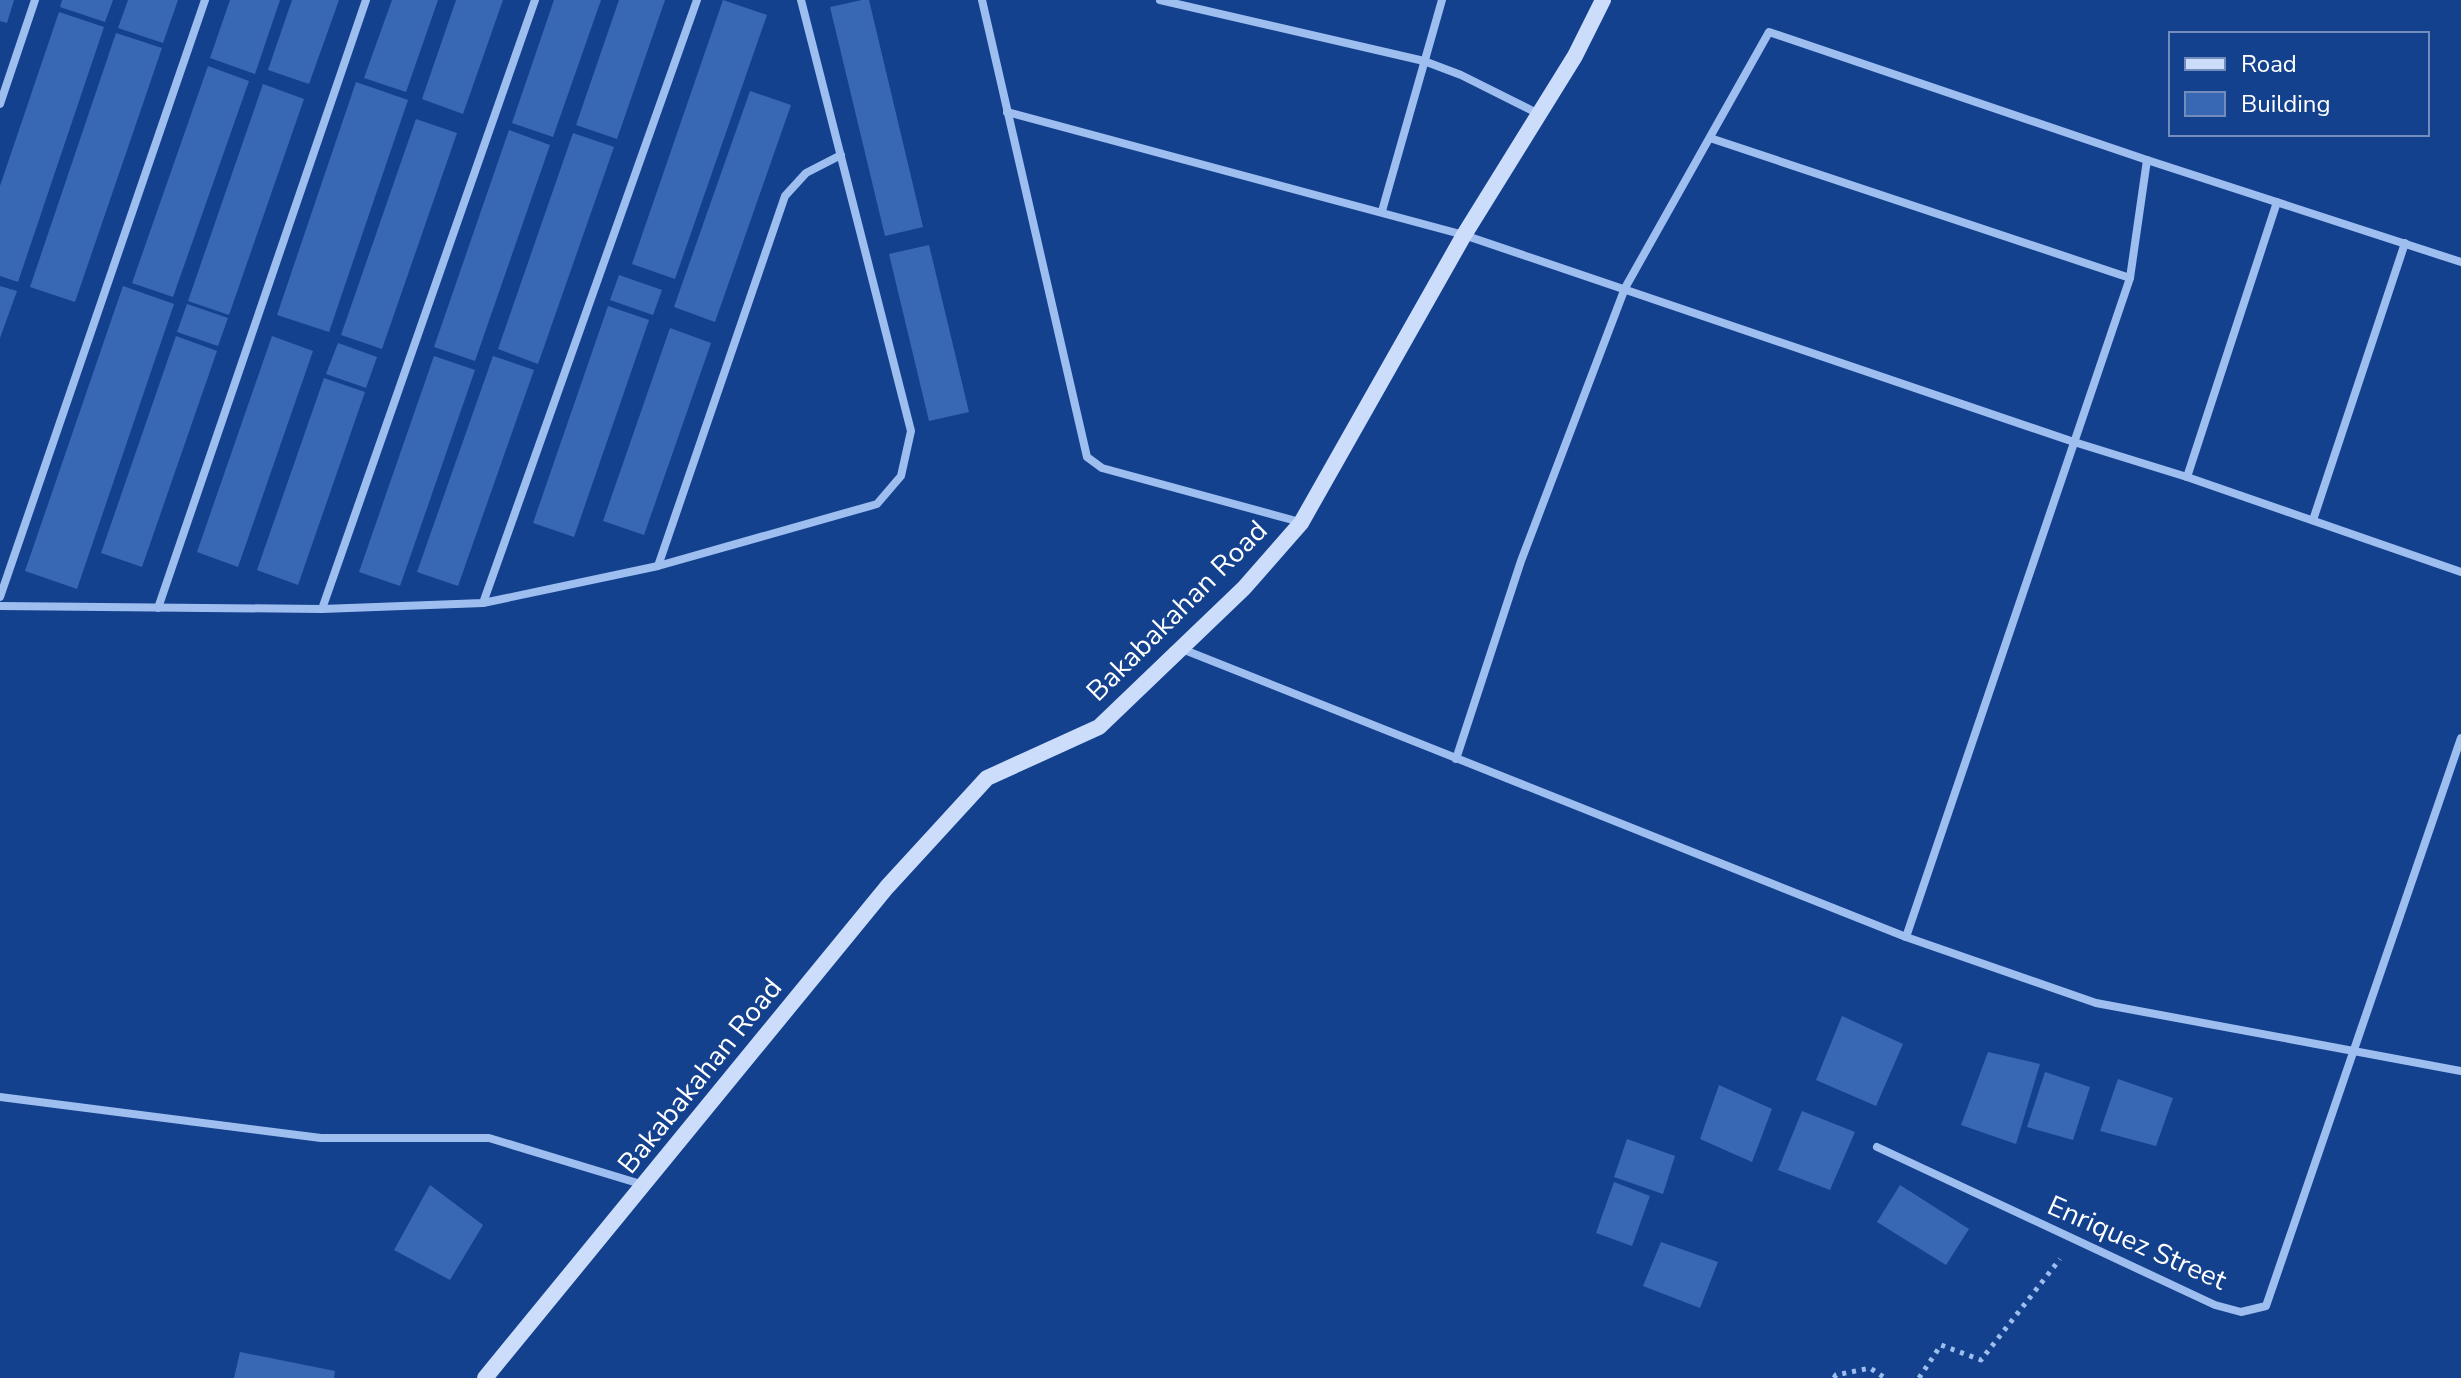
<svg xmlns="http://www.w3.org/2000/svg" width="2461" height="1378" font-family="'Nunito Sans',sans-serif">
<rect width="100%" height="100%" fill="#14418d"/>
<g fill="#3868b4">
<polygon points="0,0 14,0 7,23 0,21"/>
<polygon points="62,0 113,0 105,22 60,7"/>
<polygon points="128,0 178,0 163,43 118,28"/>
<polygon points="230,0 280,0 255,74 210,58"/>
<polygon points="292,0 339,0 309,84 268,70"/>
<polygon points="392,0 438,0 406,92 364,78"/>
<polygon points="456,0 503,0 463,114 422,99"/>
<polygon points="554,0 601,0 553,137 512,123"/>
<polygon points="619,0 665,0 617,139 576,125"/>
<polygon points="723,0 767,15 675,279 632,264"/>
<polygon points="862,0 869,0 923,227 885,236 830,7"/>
<polygon points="59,12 104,27 18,282 0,276 0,186"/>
<polygon points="116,33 162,48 75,302 30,287"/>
<polygon points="208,66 249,81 173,297 132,283"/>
<polygon points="356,82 408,100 329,332 277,315"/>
<polygon points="263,84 304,99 229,315 188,301"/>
<polygon points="750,91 791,105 715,322 674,307"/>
<polygon points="416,119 457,133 382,349 341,335"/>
<polygon points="509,130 550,145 475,361 434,347"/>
<polygon points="573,133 614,147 538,364 498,349"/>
<polygon points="929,245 969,412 929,421 889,254"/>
<polygon points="619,275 662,290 653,315 610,300"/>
<polygon points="0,286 17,291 0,338"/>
<polygon points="123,286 174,304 77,589 25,571"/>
<polygon points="187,304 228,318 218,346 177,332"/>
<polygon points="608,306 649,320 574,537 533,523"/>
<polygon points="670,328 711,343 644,535 603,521"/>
<polygon points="176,336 217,351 142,567 101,553"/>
<polygon points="272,336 313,351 238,567 197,552"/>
<polygon points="338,343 377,357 366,388 326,374"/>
<polygon points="434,356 475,370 400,586 359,572"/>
<polygon points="493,356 534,370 458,586 417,572"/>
<polygon points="324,378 365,392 298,585 257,570"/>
<polygon points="1842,1016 1903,1044 1876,1106 1816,1080"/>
<polygon points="1988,1052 2040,1064 2016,1144 1961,1125"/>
<polygon points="2045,1072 2090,1087 2073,1140 2027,1127"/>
<polygon points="2118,1079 2173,1098 2156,1146 2100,1131"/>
<polygon points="1719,1085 1772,1109 1752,1162 1700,1139"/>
<polygon points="1802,1111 1855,1132 1830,1190 1778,1170"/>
<polygon points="1627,1139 1675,1156 1663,1194 1614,1177"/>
<polygon points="1614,1182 1650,1196 1632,1246 1596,1233"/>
<polygon points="430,1185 483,1225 450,1280 394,1250"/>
<polygon points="1900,1185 1969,1229 1946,1265 1877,1222"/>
<polygon points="1661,1242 1718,1262 1700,1308 1643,1286"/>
<polygon points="240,1352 335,1371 334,1378 234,1378"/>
</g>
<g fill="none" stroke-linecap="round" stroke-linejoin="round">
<g stroke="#9ebef0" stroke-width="5" stroke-dasharray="4 6" stroke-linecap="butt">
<polyline points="1834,1378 1836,1375 1870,1368 1885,1378"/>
<polyline points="1919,1378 1941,1345 1981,1360 2060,1259"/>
</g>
<g stroke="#9ebef0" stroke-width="8">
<polyline points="982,0 1087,457 1102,468 1300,522"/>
<polyline points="1160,0 1424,61 1461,75 1539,114"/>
<polyline points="0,104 35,0"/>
<polyline points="1007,112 1464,235 2074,442 2187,477 2461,572"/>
<polyline points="1710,138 2130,278"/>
<polyline points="1382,211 1442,0"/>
<polyline points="2187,477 2277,202"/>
<polyline points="2313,520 2405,243"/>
<polyline points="658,566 785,196 806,173 841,155"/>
<polyline points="0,597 205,0"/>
<polyline points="483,603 697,0"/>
<polyline points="0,606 322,609 483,603 658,566 877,504 901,476 911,431 801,0"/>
<polyline points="158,608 366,0"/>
<polyline points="322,609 535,0"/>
<polyline points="1182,649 1906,937 2096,1003 2461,1071"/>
<polyline points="1456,759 1521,561 1625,288 1769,32 2147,160 2461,262"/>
<polyline points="1906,937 2130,278 2147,160"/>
<polyline points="0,1097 321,1138 489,1138 644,1185"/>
<polyline points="1877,1147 2215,1305 2241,1312 2266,1306 2461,738"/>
</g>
<polyline stroke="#ccddfb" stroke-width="16" points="485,1378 887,887 987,778 1099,727 1244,588 1301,523 1464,235 1575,56 1603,0"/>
</g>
<g text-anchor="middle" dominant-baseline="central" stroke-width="6" stroke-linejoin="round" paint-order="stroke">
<g font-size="28" fill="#fff" stroke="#14418d">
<text transform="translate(1177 611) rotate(-45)">Bakabakahan Road</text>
<text transform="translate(700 1076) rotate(-51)">Bakabakahan Road</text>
<text transform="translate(2137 1243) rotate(24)">Enriquez Street</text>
</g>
</g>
<rect x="2169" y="32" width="260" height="104" fill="#14418d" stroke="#728dbb" stroke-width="2"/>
<rect x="2185" y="58" width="40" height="12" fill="#ccddfb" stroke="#728dbb" stroke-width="2"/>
<text x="2241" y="72" font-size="24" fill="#ffffff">Road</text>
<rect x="2185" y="92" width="40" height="24" fill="#3868b4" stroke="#728dbb" stroke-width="2"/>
<text x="2241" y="112" font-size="24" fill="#ffffff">Building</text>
</svg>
